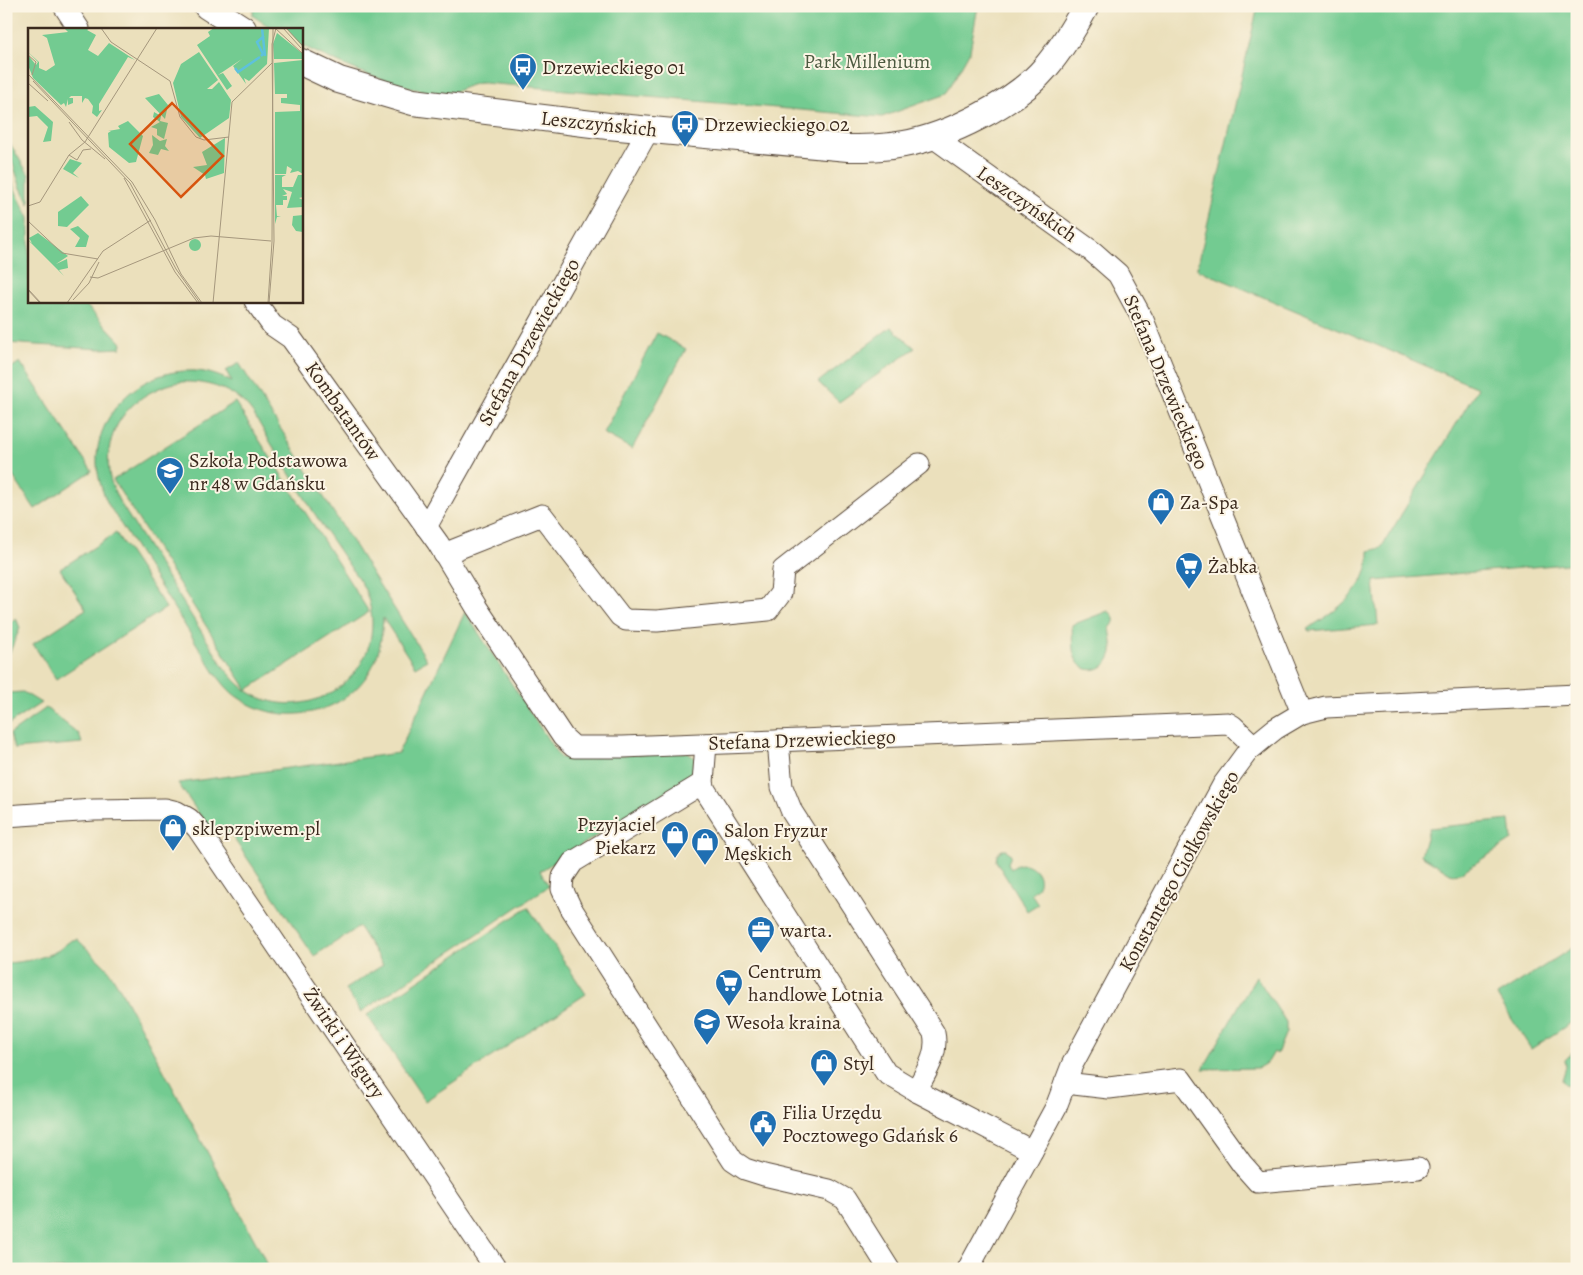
<svg xmlns="http://www.w3.org/2000/svg" width="1583" height="1275" font-family="Alegreya,serif">
<rect width="100%" height="100%" fill="#fcf5e5"/>
<filter id="ink" filterUnits="userSpaceOnUse"><feTurbulence type="fractalNoise" baseFrequency=".02" numOctaves="2"/><feDisplacementMap in="SourceGraphic" scale="10" xChannelSelector="R" yChannelSelector="G"/><feConvolveMatrix kernelMatrix="1 2 1 2 8 2 1 2 1" color-interpolation-filters="sRGB"/></filter>
<filter id="wash" filterUnits="userSpaceOnUse"><feTurbulence type="fractalNoise" baseFrequency=".0096" numOctaves="4" result="noise"/><feDisplacementMap in="SourceGraphic" scale="20" xChannelSelector="R" yChannelSelector="G"/><feGaussianBlur stdDeviation="1.12" result="paint"/><feColorMatrix in="noise" values="0 0 0 0 0 0 0 0 0 0 0 0 0 0 0 0 0 1.4 0 .05"/><feComposite in="paint" operator="in"/></filter>
<g filter="url(#wash)">
<rect width="100%" height="100%" fill="#ebe0bc"/>
<g fill="#73cb91" stroke="#577a58" fill-rule="evenodd">
<path d="M253,6H978L970,51L946,94L882,117L484,83C471,82 460,92 447,93C437,94 423,91 413,88C373,79 338,63 301,45V29H273L253,16Z"/>
<path d="M1258,6H1577V563L1374,581L1378,625L1309,631L1307,629C1335,612 1371,588 1369,551L1381,548L1478,388L1197,269Z"/>
<polygon points="6,137 29,175 29,204 21,188 6,143"/>
<polygon points="6,166 17,194 29,218 29,301 82,301 122,343 121,348 100,349 6,343"/>
<polygon points="891,327 915,348 839,402 818,382"/>
<polygon points="657,333 686,349 632,449 603,433"/>
<polygon points="20,362 92,471 35,509 6,466 6,371"/>
<path d="M239,363L427,660L415,667L383,618C382,631 381,644 377,656C357,712 286,731 239,698C229,692 222,682 215,673L108,504C102,491 98,479 97,464C95,414 139,371 188,371C204,370 218,375 232,382L226,371ZM180,382C204,381 228,387 246,405C255,414 262,429 269,440C287,470 306,500 325,530C334,544 344,557 353,571C357,577 362,583 365,590C369,600 372,612 372,623C372,682 309,721 256,696C243,690 234,679 225,669L119,501C115,492 110,482 109,472C103,425 136,390 180,382Z"/>
<polygon points="235,402 369,612 247,690 113,480"/>
<polygon points="116,533 166,608 56,679 33,644 86,609 60,569"/>
<path d="M1108,611C1116,616 1116,622 1110,628C1111,635 1113,645 1112,652C1108,672 1082,677 1075,657C1071,648 1073,635 1072,625Z"/>
<polygon points="465,612 560,758 686,752 695,758 694,773 691,777 540,871 549,886 361,1012 345,989 383,965 359,927 314,956 230,833 212,833 178,783 398,753"/>
<polygon points="16,618 20,628 6,661 6,625"/>
<polygon points="23,692 41,703 6,726 6,693"/>
<polygon points="46,708 79,734 82,743 14,749 10,734"/>
<polygon points="1510,820 1512,840 1460,873 1452,874 1421,855 1429,828"/>
<path d="M1002,850H1006L1011,855L1008,864L1011,869C1014,867 1016,865 1018,865C1031,860 1045,876 1037,888C1037,888 1032,893 1031,893L1038,904L1027,911L996,861L997,854Z"/>
<polygon points="528,907 586,994 425,1101 367,1015"/>
<path d="M77,939L108,969L119,987L270,1269H6V963C23,962 41,959 57,951C64,947 68,940 77,939Z"/>
<polygon points="1577,945 1577,1019 1531,1049 1497,996"/>
<polygon points="1256,976 1286,1022 1286,1032 1277,1054 1274,1052 1268,1062 1258,1068 1203,1069"/>
<polygon points="1571,1054 1577,1054 1577,1087 1565,1084 1562,1080 1566,1067 1565,1060"/>
</g>
</g>
<g filter="url(#ink)">
<g fill="none" stroke-linecap="round" stroke-linejoin="round">
<defs>
<g id="minor">
<polyline points="64,6 79,29"/>
<polyline points="933,137 1093,252 1118,274 1143,320 1302,713"/>
<polyline points="255,301 272,325 291,338 438,543 477,608 563,737 574,747 623,747 1228,723 1233,726 1254,746"/>
<polyline points="426,527 649,129"/>
<polyline points="444,554 542,515 620,616 626,620 657,621 768,610 781,593 783,570 919,464"/>
<path d="M778,741L782,787L792,812L934,1033C939,1055 925,1073 916,1091"/>
<polyline points="706,744 703,783 705,790 886,1073 916,1091 1032,1151"/>
<polyline points="703,783 573,862 563,877 562,889 571,908 733,1161 745,1169 764,1175 829,1190 845,1199 889,1269"/>
<polyline points="6,816 94,810 165,809 177,812 189,819 198,829 496,1269"/>
<polyline points="1065,1083 1109,1088 1181,1079 1242,1164 1258,1182 1418,1168"/>
<polyline points="968,1269 1056,1107 1072,1065 1223,785 1248,751 1275,729 1302,713 1326,707 1577,695"/>
</g>
<g id="tertiary">
<polyline points="207,6 243,29"/>
<path d="M301,62L339,80L413,102L608,126L848,148C867,148 885,148 904,144C949,136 1017,102 1046,67C1062,48 1074,28 1086,6"/>
</g>
</defs>
<use href="#minor" stroke="#554536" stroke-width="23"/>
<use href="#tertiary" stroke="#554536" stroke-width="28"/>
<use href="#minor" stroke="#fff" stroke-width="21"/>
<use href="#tertiary" stroke="#fff" stroke-width="26"/>
</g>
</g>
<defs>
<symbol id="bus-pin" viewBox="-11 -11 22 30"><path d="M0 17L-7.5 6A9.5 9.5 0 1 1 7.5 6Z" fill="#1f6fb2" stroke="#fcf5e5"/><path d="M-5-6H5V4H4V6H2V4H-2V6H-4V4H-5ZM-3.5-4V0h7V-4ZM-3.5 1.2v1.5H-2V1.2ZM2 1.2v1.5H3.5V1.2Z" fill="#fff"/></symbol>
<symbol id="school-pin" viewBox="-11 -11 22 30"><path d="M0 17L-7.5 6A9.5 9.5 0 1 1 7.5 6Z" fill="#1f6fb2" stroke="#fcf5e5"/><path d="M0-5L7-2L0 1L-7-2ZM-4 1L0 2.5L4 1V4Q0 6-4 4Z" fill="#fff"/></symbol>
<symbol id="shop-pin" viewBox="-11 -11 22 30"><path d="M0 17L-7.5 6A9.5 9.5 0 1 1 7.5 6Z" fill="#1f6fb2" stroke="#fcf5e5"/><path d="M-5-2.5h2.3a2.7 3.5 0 0 1 5.4 0H5L5.5 6h-11ZM-1.5-2.5h3a1.5 2.3 0 0 0-3 0Z" fill="#fff"/></symbol>
<symbol id="supermarket-pin" viewBox="-11 -11 22 30"><path d="M0 17L-7.5 6A9.5 9.5 0 1 1 7.5 6Z" fill="#1f6fb2" stroke="#fcf5e5"/><path d="M-6-5.5h2.5l.6 2H6L4.5 2H-2.5L-4.4-4H-6ZM-1.5 3.2a1.3 1.3 0 1 0 .1 0ZM3 3.2a1.3 1.3 0 1 0 .1 0Z" fill="#fff"/></symbol>
<symbol id="office-pin" viewBox="-11 -11 22 30"><path d="M0 17L-7.5 6A9.5 9.5 0 1 1 7.5 6Z" fill="#1f6fb2" stroke="#fcf5e5"/><path d="M-6-3h4V-5.5h4V-3h4V5H-6ZM-1-4.5V-3h2v-1.5ZM-6 0V1H6V0Z" fill="#fff"/></symbol>
<symbol id="civic-pin" viewBox="-11 -11 22 30"><path d="M0 17L-7.5 6A9.5 9.5 0 1 1 7.5 6Z" fill="#1f6fb2" stroke="#fcf5e5"/><path d="M-.6-6.5H3V-4.5H.6V-3L4-1V1h2V6H-6V1h2V-1L-.6-3ZM-1.2 2.5V6h2.4V2.5Z" fill="#fff"/></symbol>
</defs>
<g fill-rule="evenodd">
<use href="#bus-pin" x="507" y="51" width="32" height="43"/>
<use href="#bus-pin" x="669" y="108" width="32" height="43"/>
<use href="#school-pin" x="154" y="455" width="32" height="43"/>
<use href="#shop-pin" x="1145" y="486" width="32" height="43"/>
<use href="#supermarket-pin" x="1173" y="550" width="32" height="43"/>
<use href="#shop-pin" x="157" y="812" width="32" height="43"/>
<use href="#shop-pin" x="659" y="819" width="32" height="43"/>
<use href="#shop-pin" x="689" y="826" width="32" height="43"/>
<use href="#office-pin" x="745" y="914" width="32" height="43"/>
<use href="#supermarket-pin" x="713" y="967" width="32" height="43"/>
<use href="#school-pin" x="691" y="1006" width="32" height="43"/>
<use href="#shop-pin" x="808" y="1047" width="32" height="43"/>
<use href="#civic-pin" x="747" y="1108" width="32" height="43"/>
</g>
<g text-anchor="middle" dominant-baseline="central" stroke-width="4" stroke-linejoin="round" paint-order="stroke">
<g font-size="20" fill="#4c5a40" stroke="#fcf5e5">
<text x="867" y="61">Park Millenium</text>
</g>
<g font-size="20" fill="#3b2a1e" stroke="#fcf5e5" text-anchor="start">
<text x="542" y="67">Drzewieckiego 01</text>
<text x="704" y="124">Drzewieckiego 02</text>
<text x="189" y="460">Szkoła Podstawowa<tspan x="189" dy="23">nr 48 w Gdańsku</tspan></text>
<text x="1180" y="502">Za-Spa</text>
<text x="1208" y="566">Żabka</text>
<text x="656" y="824" text-anchor="end">Przyjaciel<tspan x="656" dy="23">Piekarz</tspan></text>
<text x="192" y="828">sklepzpiwem.pl</text>
<text x="724" y="830">Salon Fryzur<tspan x="724" dy="23">Męskich</tspan></text>
<text x="780" y="930">warta.</text>
<text x="748" y="971">Centrum<tspan x="748" dy="23">handlowe Lotnia</tspan></text>
<text x="726" y="1022">Wesoła kraina</text>
<text x="843" y="1063">Styl</text>
<text x="782" y="1112">Filia Urzędu<tspan x="782" dy="23">Pocztowego Gdańsk 6</tspan></text>
</g>
<g font-size="20" fill="#3b2a1e" stroke="#fcf5e5">
<text transform="translate(599 124) rotate(6)">Leszczyńskich</text>
<text transform="translate(1027 204) rotate(35)">Leszczyńskich</text>
<text transform="translate(529 342) rotate(-61)">Stefana Drzewieckiego</text>
<text transform="translate(1166 382) rotate(67)">Stefana Drzewieckiego</text>
<text transform="translate(343 411) rotate(55)">Kombatantów</text>
<text transform="translate(802 740) rotate(-2)">Stefana Drzewieckiego</text>
<text transform="translate(1179 871) rotate(-61)">Konstantego Ciołkowskiego</text>
<text transform="translate(344 1043) rotate(56)">Żwirki i Wigury</text>
</g>
</g>
<g transform="translate(28 28)">
<rect width="275" height="275" fill="#ebe0bc"/>
<path d="M36,0H62L59,2L68,7L60,22L70,28L81,15L107,32L100,29L71,76V83L74,82L69,89L64,85L65,78L60,71L57,70L54,75V68H43L41,70H45V75L40,77V71L38,79L36,75L33,77L5,50L0,37V27L8,37L10,34L0,24L11,34V40L18,43L27,37L19,10L14,7L40,4ZM186,0H241L239,36L221,53L216,50L218,56L205,38L214,31L190,47L195,45L204,58L199,62L169,17L182,8L180,4ZM258,0H275V19ZM249,5L275,26V31H246L245,16ZM171,24L190,52L179,61H184L191,54L203,72L201,90L172,110L153,89L145,55L153,36ZM275,32V146L270,143L262,145L264,141L259,138L258,146H247V84L272,83V77L253,75V70H259V66H247L246,35ZM131,66L140,77L137,91L117,70ZM7,78L25,94L23,113L15,114L20,99L9,88L0,89V79ZM126,84L133,88L132,93L140,95L136,111L129,107V101L123,99L132,94L125,89ZM100,93L115,108L108,134L101,135L81,119L80,105L83,103H80L92,101L90,98ZM124,107L132,113L139,111L137,118L141,123L133,121L130,127L121,125L125,117ZM197,110L196,145L178,151L177,147L165,139L179,137L174,124ZM42,131L54,135L45,145L51,150L35,141ZM247,147H258L254,149V159H265L270,147H274L275,151V169L271,170L275,172V179L259,180L264,164L255,161L259,166L254,168H259V172H255V177H248L249,188L253,189H249L247,196ZM53,168L61,177L39,199L30,198V184ZM275,187V204L268,203L264,197L265,188ZM50,198L61,208L58,219H47L52,210L42,201ZM10,205L40,228L28,236L39,231L40,240L31,242L36,248L0,212L4,215L1,210ZM161 217a6 6 0 1 1 12 0a6 6 0 1 1-12 0Z" fill="#73cb91"/>
<path fill="none" stroke="#5ec1dc" stroke-width="2.5" d="M234,0L237,28M233,28L235,26L229,14L236,8M207,40L210,44L232,29"/>
<path fill="none" stroke="#a5977d" stroke-width="1" d="M73,0L83,14L142,53L152,89L168,109L176,112L201,109M247,0L275,26M255,0L273,20M258,0L275,18M0,27L8,34L4,47M0,46L104,154L127,192L153,246L174,275M5,53L102,155L148,241L172,275M0,55L20,73M41,94L54,112L77,131M63,121L55,122L49,132L41,127L57,114L129,0M96,150L147,244L170,275M0,178L12,174L41,127M0,193L34,225L70,231M62,249L70,250L166,210L183,208L243,213M0,261L13,275M0,262L12,275M45,272L61,255L71,234M39,275L75,223L123,192M185,275L204,74L244,35M240,275L244,214L245,0M241,275L246,213L244,16L248,0"/>
<path fill="#d7540e" fill-opacity="0.15" stroke="#d7540e" stroke-width="2.5" d="M144,75L195,128L153,169L102,116Z"/>
<rect width="275" height="275" fill="none" stroke="#3b2a1e" stroke-width="2.5"/>
</g>
<rect width="1583" height="1275" fill="none" stroke="#fcf5e5" stroke-width="25"/>
</svg>
